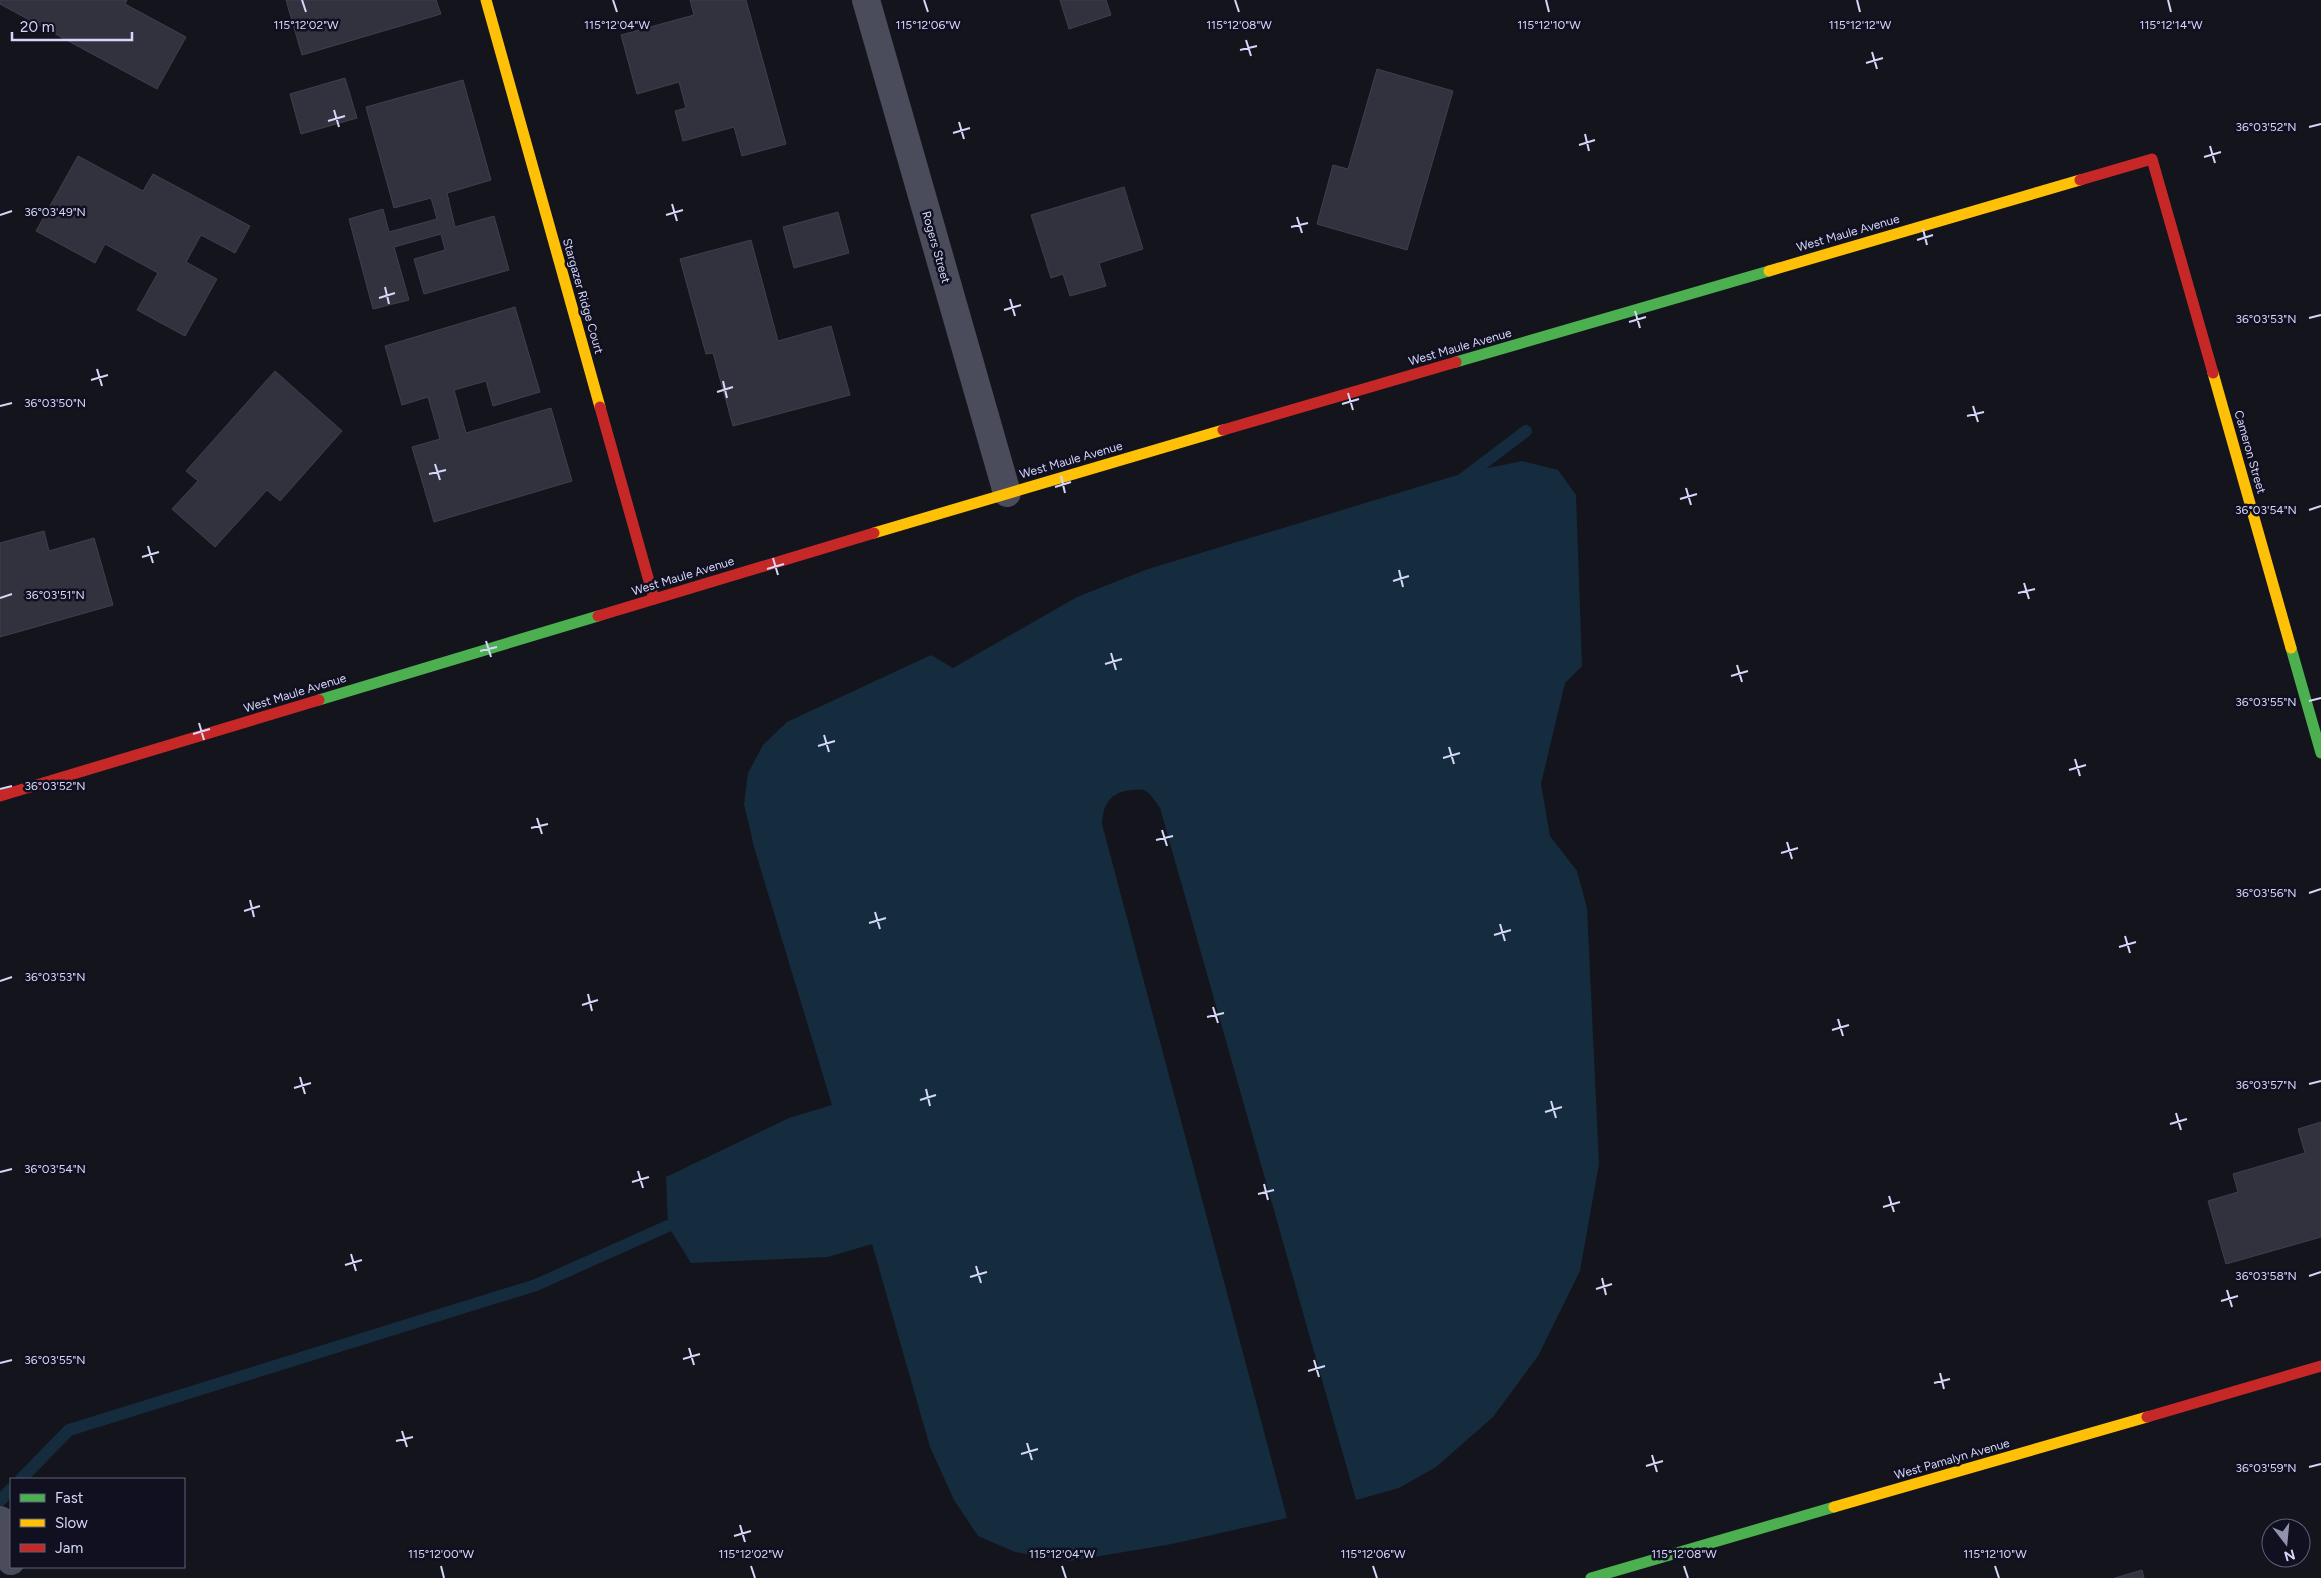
<svg xmlns="http://www.w3.org/2000/svg" width="2321" height="1578" font-family="Figtree,sans-serif">
<rect width="100%" height="100%" fill="#14141c"/>
<path fill="#142c3d" d="M1522,461L1558,470L1576,495L1582,666L1565,683L1541,784L1550,836L1577,871L1587,908L1599,1164L1580,1271L1538,1356L1493,1417L1436,1467L1399,1488L1356,1500L1160,808C1155,801 1151,794 1144,790C1140,789 1136,790 1132,790C1110,792 1103,804 1102,824L1287,1518L1172,1544L1070,1561L1015,1552L978,1536L954,1500L930,1447L872,1244L828,1257L691,1263L668,1226L666,1177L789,1118L832,1105L754,847L744,804L748,773L763,745L787,722L931,655L953,668L1077,597L1148,569L1464,473Z"/>
<g fill="none" stroke-linecap="round" stroke-linejoin="round">
<g stroke="#142c3d" stroke-width="12">
<polyline points="1460,481 1526,431"/>
<polyline points="21,1479 69,1430 536,1285 668,1226"/>
<polyline points="0,1501 11,1489"/>
</g>
</g>
<g fill="#32313e" stroke="#3f3f4f">
<polygon points="0,0 127,0 125,4 186,37 157,89 0,4"/>
<polygon points="286,0 436,0 441,14 302,55"/>
<polygon points="690,0 746,0 786,144 742,156 734,127 683,141 675,111 686,108 679,82 637,94 621,35 694,15"/>
<polygon points="1060,0 1106,0 1111,15 1069,29"/>
<polygon points="1377,69 1453,91 1407,250 1317,224 1333,165 1348,169"/>
<polygon points="345,78 357,118 301,134 290,94"/>
<polygon points="463,80 491,180 447,193 455,227 494,216 509,270 424,294 414,259 445,250 441,234 394,247 409,300 373,309 349,219 383,209 389,232 437,219 431,198 394,208 366,107"/>
<polygon points="78,156 143,191 153,174 250,226 235,253 201,235 186,262 217,279 185,336 137,310 158,273 105,244 95,263 36,231"/>
<polygon points="1124,187 1143,249 1099,263 1106,286 1070,296 1063,274 1051,278 1031,215"/>
<polygon points="838,212 849,253 794,268 783,227"/>
<polygon points="751,240 778,341 831,326 850,395 733,426 713,353 706,354 680,259"/>
<polygon points="515,307 540,392 493,406 486,381 454,390 466,433 551,408 572,481 434,522 412,447 440,439 428,397 402,405 385,346"/>
<polygon points="275,371 342,431 280,501 267,490 215,547 172,509 198,481 186,471"/>
<polygon points="44,531 49,551 94,538 113,605 0,637 0,543"/>
<polygon points="2321,1122 2321,1237 2226,1264 2208,1201 2238,1192 2233,1174 2305,1153 2298,1129"/>
<polygon points="2142,1570 2144,1578 2115,1578"/>
</g>
<g fill="none" stroke-linecap="round" stroke-linejoin="round">
<g stroke="#4a4c5b" stroke-width="28">
<polyline points="866,0 1007,493"/>
<polyline points="0,1520 11,1561"/>
</g>
<g stroke="#4caf50" stroke-width="11">
<polyline points="1456,362 1769,271"/>
<polyline points="2291,648 2321,753"/>
<polyline points="319,700 598,616"/>
<polyline points="1591,1578 1834,1507"/>
</g>
<g stroke="#ffc107" stroke-width="11">
<polyline points="486,0 600,407"/>
<polyline points="1769,271 2080,180"/>
<polyline points="2213,373 2291,648"/>
<polyline points="874,533 1223,430"/>
<polyline points="1834,1507 2147,1417"/>
</g>
<g stroke="#c62828" stroke-width="11">
<polyline points="2080,180 2152,159 2213,373"/>
<polyline points="600,407 654,599"/>
<polyline points="1223,430 1456,362"/>
<polyline points="598,616 874,533"/>
<polyline points="0,796 319,700"/>
<polyline points="2147,1417 2321,1366"/>
</g>
</g>
<path fill="none" stroke="#d4d7f9" stroke-width="2" d="M302,0L306,12M613,0L617,12M924,0L928,12M1235,0L1239,12M1546,0L1549,12M1857,0L1860,12M2168,0L2171,12M1246,40L1251,56M1240,50L1257,46M1872,52L1877,69M1866,63L1883,58M334,110L339,127M328,121L345,116M959,122L964,139M2309,127L2321,124M953,133L970,128M1585,134L1589,151M1579,145L1595,140M2210,146L2215,163M2204,157L2221,152M672,204L677,221M0,215L12,211M666,215L683,210M1297,217L1302,233M1291,227L1308,223M1923,229L1927,245M1917,240L1933,235M385,287L389,304M379,298L395,293M1010,299L1015,316M1004,310L1021,305M1635,311L1640,328M2309,318L2321,315M1629,322L1646,317M97,369L102,386M91,380L108,375M723,381L727,398M717,392L733,387M1348,393L1353,410M1342,404L1359,399M0,406L12,403M1973,406L1978,422M1967,416L1984,412M435,464L440,480M429,474L446,470M1061,476L1065,493M1055,487L1071,482M1686,488L1691,505M1680,499L1697,494M2309,510L2321,506M148,546L153,563M142,557L159,552M773,558L778,575M767,569L784,564M1399,570L1403,587M1393,581L1409,576M2024,583L2029,599M2018,593L2035,589M0,598L12,594M486,641L491,657M480,651L497,647M1111,653L1116,670M1105,664L1122,659M1737,665L1742,682M1731,676L1748,671M2309,701L2321,698M199,723L204,740M193,734L210,729M824,735L829,752M818,746L835,741M1449,747L1454,764M1443,758L1460,753M2075,759L2080,776M2069,770L2086,765M0,789L12,786M537,818L542,834M531,828L548,824M1162,830L1167,846M1156,840L1173,836M1787,842L1792,859M1781,853L1798,848M2309,893L2321,889M250,900L254,917M244,911L260,906M875,912L880,929M869,923L886,918M1500,924L1505,941M1494,935L1511,930M2125,936L2130,953M2119,947L2136,942M0,981L12,977M588,994L592,1011M582,1005L598,1000M1213,1007L1218,1023M1207,1017L1224,1013M1838,1019L1843,1036M1832,1030L1849,1025M300,1077L305,1094M2309,1084L2321,1081M294,1088L311,1083M926,1089L930,1106M920,1100L936,1095M1551,1101L1556,1118M1545,1112L1562,1107M2176,1113L2181,1130M2170,1124L2187,1119M638,1171L643,1188M0,1172L12,1169M632,1182L649,1177M1264,1184L1268,1200M1258,1194L1274,1190M1889,1196L1894,1212M1883,1207L1900,1202M351,1254L356,1271M345,1265L362,1260M976,1266L981,1283M2309,1276L2321,1272M970,1277L987,1272M1602,1278L1606,1295M1596,1289L1612,1284M2227,1290L2232,1307M2221,1301L2238,1296M689,1348L694,1365M683,1359L700,1354M1314,1360L1319,1377M0,1363L12,1360M1308,1371L1325,1366M1940,1373L1944,1389M1934,1383L1950,1379M402,1431L407,1447M396,1441L413,1437M1027,1443L1032,1460M1021,1454L1038,1449M1652,1455L1657,1472M1646,1466L1663,1461M2309,1467L2321,1464M740,1525L745,1542M734,1536L751,1531M441,1566L444,1578M751,1566L755,1578M1062,1566L1066,1578M1373,1566L1377,1578M1684,1566L1688,1578M1995,1566L1999,1578"/>
<g text-anchor="middle" dominant-baseline="central" stroke-width="5" stroke-linejoin="round" paint-order="stroke">
<g font-size="12" fill="#d4d7f9" stroke="#101020">
<text transform="translate(1848 233) rotate(-16)">West Maule Avenue</text>
<text transform="translate(936 247) rotate(74)">Rogers Street</text>
<text transform="translate(583 296) rotate(74)">Stargazer Ridge Court</text>
<text transform="translate(1460 347) rotate(-16)">West Maule Avenue</text>
<text transform="translate(2250 452) rotate(74)">Cameron Street</text>
<text transform="translate(1071 460) rotate(-16)">West Maule Avenue</text>
<text transform="translate(683 576) rotate(-17)">West Maule Avenue</text>
<text transform="translate(295 693) rotate(-17)">West Maule Avenue</text>
<text transform="translate(1952 1459) rotate(-16)">West Pamalyn Avenue</text>
</g>
</g>
<g font-size="12" text-anchor="middle" fill="#d4d7f9" stroke="#101020" stroke-width="5" stroke-linejoin="round" paint-order="stroke">
<text x="306" y="29">115°12'02"W</text>
<text x="617" y="29">115°12'04"W</text>
<text x="928" y="29">115°12'06"W</text>
<text x="1239" y="29">115°12'08"W</text>
<text x="1549" y="29">115°12'10"W</text>
<text x="1860" y="29">115°12'12"W</text>
<text x="2171" y="29">115°12'14"W</text>
<text x="2266" y="131">36°03'52"N</text>
<text x="55" y="216">36°03'49"N</text>
<text x="2266" y="323">36°03'53"N</text>
<text x="55" y="407">36°03'50"N</text>
<text x="2266" y="514">36°03'54"N</text>
<text x="55" y="599">36°03'51"N</text>
<text x="2266" y="706">36°03'55"N</text>
<text x="55" y="790">36°03'52"N</text>
<text x="2266" y="897">36°03'56"N</text>
<text x="55" y="981">36°03'53"N</text>
<text x="2266" y="1089">36°03'57"N</text>
<text x="55" y="1173">36°03'54"N</text>
<text x="2266" y="1280">36°03'58"N</text>
<text x="55" y="1364">36°03'55"N</text>
<text x="2266" y="1472">36°03'59"N</text>
<text x="441" y="1558">115°12'00"W</text>
<text x="751" y="1558">115°12'02"W</text>
<text x="1062" y="1558">115°12'04"W</text>
<text x="1373" y="1558">115°12'06"W</text>
<text x="1684" y="1558">115°12'08"W</text>
<text x="1995" y="1558">115°12'10"W</text>
</g>
<rect x="10" y="1478" width="175" height="90" fill="#101020" stroke="#5e6077"/>
<rect x="20" y="1494" width="25" height="8" fill="#4caf50" stroke="#5e6077"/>
<text x="55" y="1503" font-size="15" fill="#d4d7f9">Fast</text>
<rect x="20" y="1519" width="25" height="8" fill="#ffc107" stroke="#5e6077"/>
<text x="55" y="1528" font-size="15" fill="#d4d7f9">Slow</text>
<rect x="20" y="1544" width="25" height="8" fill="#c62828" stroke="#5e6077"/>
<text x="55" y="1553" font-size="15" fill="#d4d7f9">Jam</text>
<g transform="translate(2286 1543) rotate(164)"><circle r="24" fill="#101020" stroke="#5e6077"/>
<path d="M0-4L9 19L0 12L-9 19Z" fill="#9193ac"/>
<text y="-8" font-size="14" font-weight="bold" text-anchor="middle" fill="#d4d7f9">N</text>
</g>
<path d="M12 32v8h120v-8" fill="none" stroke="#d4d7f9" stroke-width="2.5"/>
<text x="20" y="32" font-size="15" fill="#d4d7f9" stroke="#101020" stroke-width="4" paint-order="stroke">20 m</text>
</svg>
